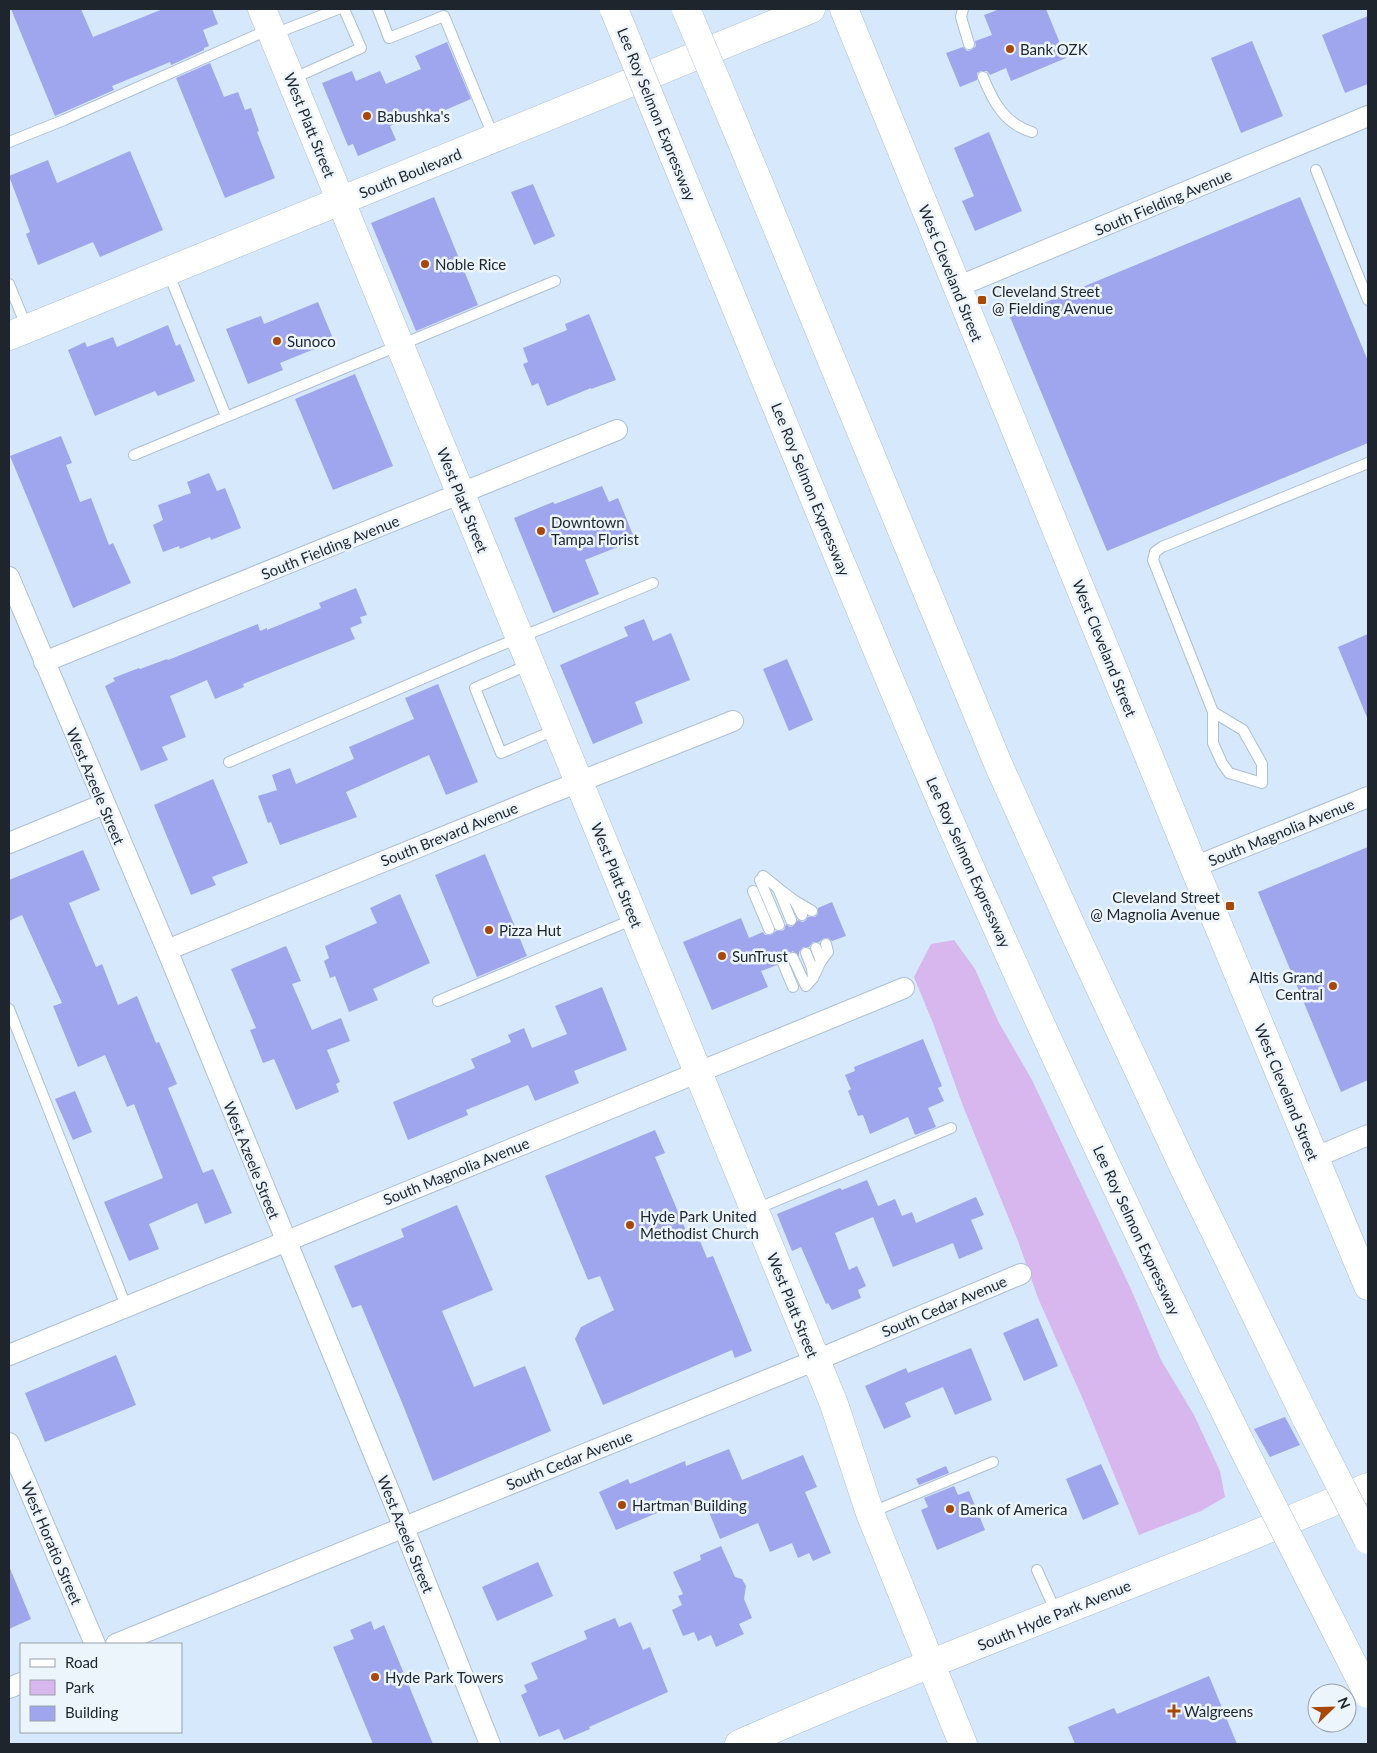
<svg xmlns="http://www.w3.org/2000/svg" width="1377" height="1753" font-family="Lato,sans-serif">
<rect width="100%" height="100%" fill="#d5e8fc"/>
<polygon fill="#d8b7ee" points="954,940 975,969 999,1023 1032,1080 1130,1287 1161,1360 1194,1415 1220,1471 1225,1497 1201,1511 1139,1535 1085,1404 1038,1298 1018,1241 963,1106 933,1023 914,977 931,944"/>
<g fill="#a0a6ed">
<polygon points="11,9 81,9 93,37 163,9 212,9 218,24 203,30 209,46 204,48 204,50 171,65 170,62 112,86 114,90 55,116"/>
<polygon points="1000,9 1046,9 1066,58 1011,81 1006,68 990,75 987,71 981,71 977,73 977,80 960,87 946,53 963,47 967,51 971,50 976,46 975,41 992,35 984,15"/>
<polygon points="1368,16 1368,84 1345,93 1322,35"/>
<polygon points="1252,41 1283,116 1241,133 1211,58"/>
<polygon points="447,42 471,99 429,117 426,110 390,126 396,140 358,156 353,144 348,146 322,83 352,71 356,81 380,71 386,84 421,69 415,56"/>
<polygon points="210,63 224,97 238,92 245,110 251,108 259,131 257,132 275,178 225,198 176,78"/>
<polygon points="989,132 1022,211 975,231 962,201 974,196 954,148"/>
<polygon points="130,151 163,230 100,257 93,242 38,265 26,234 30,232 9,176 48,160 57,183"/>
<polygon points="533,184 555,236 534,245 511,192"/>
<polygon points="434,197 478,305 416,331 371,223"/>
<polygon points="1300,197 1368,361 1368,443 1107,551 1010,317"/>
<polygon points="318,302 334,341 280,363 283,370 248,384 226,329 261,316 264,324"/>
<polygon points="589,314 616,380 591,389 591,388 547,406 538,383 532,386 523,364 528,362 523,348 567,330 565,324"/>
<polygon points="168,325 176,346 180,344 195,381 158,396 155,391 95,416 68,350 85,342 87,347 113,337 117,347"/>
<polygon points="355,374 393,466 333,490 295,399"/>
<polygon points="61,436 72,463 66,465 80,502 91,498 109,545 113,543 131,583 73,608 10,456"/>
<polygon points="209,473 217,491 225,488 241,528 211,540 210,537 180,549 179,546 163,552 153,525 163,520 158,505 191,493 187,482"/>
<polygon points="602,486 609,502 618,498 635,540 585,560 599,594 553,613 514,518 553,502 555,504"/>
<polygon points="356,588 367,615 360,617 362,623 350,628 355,639 243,684 244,687 215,699 207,680 170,696 186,737 162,747 168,760 141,771 105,686 115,681 113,678 139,668 140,669 167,659 168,660 258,624 260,631 267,628 267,630 321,608 319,603"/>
<polygon points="644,619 653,641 671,633 690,680 635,702 643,723 593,744 560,665 628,636 624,627"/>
<polygon points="1368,634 1368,720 1338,647"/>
<polygon points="787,659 813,720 789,731 763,669"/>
<polygon points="438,684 478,782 446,795 429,755 346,792 357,817 280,845 271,822 268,823 258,796 277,790 272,775 290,768 296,784 354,759 349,747 414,719 405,698"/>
<polygon points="213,779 248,863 212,877 216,885 191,895 154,805"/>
<polygon points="1368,847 1368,1080 1341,1092 1258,892"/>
<polygon points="83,850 100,890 69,903 96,967 102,964 118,1005 137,996 156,1043 159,1042 177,1084 168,1088 203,1173 213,1169 232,1213 205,1224 197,1203 149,1224 159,1249 129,1261 104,1202 163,1178 134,1104 127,1107 105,1055 78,1067 53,1006 62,1003 22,915 9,921 9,880"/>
<polygon points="485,854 527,956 477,977 435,875"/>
<polygon points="400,894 430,963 373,989 378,1000 349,1012 335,976 330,978 324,961 329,958 325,946 377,923 370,908"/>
<polygon points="832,902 846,936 832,941 828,938 824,938 819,942 813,942 809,947 803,947 799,952 799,956 793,951 788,954 786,957 780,957 777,959 777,965 761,971 768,987 712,1010 683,942 741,918 749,938 763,932 765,935 771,935 776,931 781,931 784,930 786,924 790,927 793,926 798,920 802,922 805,921 808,917 815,917 818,914 818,908"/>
<polygon points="286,946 301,981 292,984 312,1030 341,1018 350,1041 327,1050 340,1082 336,1084 339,1092 296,1110 274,1059 263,1063 250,1030 256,1028 231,969"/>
<polygon points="602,987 627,1050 574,1071 579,1083 535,1101 528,1085 466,1110 468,1115 408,1140 393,1102 475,1068 471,1059 511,1042 508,1035 524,1028 532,1048 567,1034 555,1006"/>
<polygon points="923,1039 942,1086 938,1088 944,1101 928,1108 936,1127 915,1135 908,1117 870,1134 863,1115 858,1116 848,1091 851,1089 845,1075 855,1071 854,1067"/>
<polygon points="75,1091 92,1132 73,1140 55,1099"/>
<polygon points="655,1130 665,1153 655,1157 689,1238 697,1234 707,1258 713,1256 752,1351 735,1358 732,1350 603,1405 575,1339 581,1327 614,1310 600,1276 588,1280 545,1176"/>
<polygon points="867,1180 878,1206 895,1199 902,1216 912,1212 916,1223 976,1197 984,1215 971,1220 983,1249 959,1259 953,1243 893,1267 873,1217 835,1233 849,1270 857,1266 866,1286 858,1290 861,1298 832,1310 828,1303 826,1304 801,1247 792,1251 777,1214 840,1188 842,1190"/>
<polygon points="457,1205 493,1290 442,1311 474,1387 525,1366 551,1431 433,1481 403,1405 361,1305 352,1308 334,1266 404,1237 401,1229"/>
<polygon points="1038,1318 1058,1366 1024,1381 1003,1333"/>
<polygon points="971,1348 992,1400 955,1415 943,1387 905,1403 911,1417 884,1429 865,1386 906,1368 908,1373"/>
<polygon points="116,1355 136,1405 45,1442 25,1393"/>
<polygon points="1285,1417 1300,1445 1270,1457 1254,1429"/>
<polygon points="729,1449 742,1480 803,1455 817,1487 805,1492 831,1553 813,1561 809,1553 798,1558 792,1543 770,1552 758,1523 720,1539 704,1500 676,1512 674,1506 616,1530 599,1492 628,1479 630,1484 685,1461 686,1466"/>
<polygon points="1101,1464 1119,1504 1083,1520 1066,1479"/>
<polygon points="946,1466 949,1473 919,1485 916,1479"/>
<polygon points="954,1486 958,1495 969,1491 985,1530 937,1550 921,1510 928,1507 924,1498"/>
<polygon points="721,1546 735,1577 742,1579 746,1586 744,1599 752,1618 739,1624 744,1634 716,1647 711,1635 698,1641 694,1632 683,1636 672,1610 682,1605 678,1596 683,1594 673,1572 701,1560 700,1555"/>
<polygon points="538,1562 553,1596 497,1621 482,1587"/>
<polygon points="9,1566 31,1619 9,1629"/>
<polygon points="615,1618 619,1627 631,1622 643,1650 650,1647 668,1692 589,1727 590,1729 564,1740 559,1729 539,1737 521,1695 527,1692 524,1685 538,1679 531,1663 587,1639 584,1631"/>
<polygon points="371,1621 374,1630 384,1625 433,1744 373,1744 333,1647 354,1639 350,1630"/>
<polygon points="1209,1676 1237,1744 1075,1744 1068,1727 1114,1708 1117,1714"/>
</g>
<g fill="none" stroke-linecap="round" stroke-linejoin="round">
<defs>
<g id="lane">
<polyline points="378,9 389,38 444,16 494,138"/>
<polyline points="963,9 961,17 969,44"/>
<polyline points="274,34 338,9"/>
<path d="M983,77C993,102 1005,124 1032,132"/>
<polyline points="292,79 361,48 344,9"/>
<polyline points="9,142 64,120 270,29"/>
<polyline points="1316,170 1368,300"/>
<polyline points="168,272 226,416"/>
<polyline points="9,284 27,328"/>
<polyline points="134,455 555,281"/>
<polyline points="530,664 475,688 501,753 557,729"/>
<polyline points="1213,712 1243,730 1262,764 1262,783 1229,773 1222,763 1213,743 1213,712 1153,560 1155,552 1162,547 1368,463"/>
<polyline points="229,762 482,653 653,583"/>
<polyline points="763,876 778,888 791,920"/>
<polyline points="760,880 779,925"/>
<polyline points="779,889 795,901 802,915"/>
<polyline points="753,891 769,929"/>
<polyline points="795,901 812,911"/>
<polyline points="793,958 806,986 813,978 812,968 806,953"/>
<polyline points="821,961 828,952 826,944"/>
<polyline points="783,963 793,987"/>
<polyline points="813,978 821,961 816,948"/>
<polyline points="438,1001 634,919"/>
<polyline points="9,1009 126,1306"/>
<polyline points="756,1209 951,1128"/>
<polyline points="872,1512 993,1462"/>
<polyline points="1037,1570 1056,1612"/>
</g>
<g id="street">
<polyline points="957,287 1368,116"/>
<polyline points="9,577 167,950 394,1503 490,1744"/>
<polyline points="44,662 617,430"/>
<polyline points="9,843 104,804"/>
<polyline points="1194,867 1368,797"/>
<polyline points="167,950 541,797 733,721"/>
<polyline points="1314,1158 1368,1135"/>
<path d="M9,1355C307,1231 607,1112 904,988"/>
<polyline points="9,1443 95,1644"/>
<polyline points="116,1644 831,1354 1021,1274"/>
<polyline points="9,1688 21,1683"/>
</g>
<g id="secondary">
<polyline points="262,9 834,1404 870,1513 963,1744"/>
<polyline points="844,9 1194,867 1368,1286"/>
<polyline points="9,336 811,9"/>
<path d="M739,1744C881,1682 1025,1626 1169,1569C1236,1543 1302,1515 1368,1487"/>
</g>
<g id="highway">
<polyline points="736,128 999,766 1074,932 1185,1170 1307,1420"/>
<path d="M673,154C764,375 853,597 948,817C1041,1030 1140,1240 1243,1448"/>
</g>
</defs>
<use href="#lane" stroke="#adc0d3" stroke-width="12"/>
<use href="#street" stroke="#adc0d3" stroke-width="22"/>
<use href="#secondary" stroke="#adc0d3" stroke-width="29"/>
<use href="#highway" stroke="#adc0d3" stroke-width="29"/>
<use href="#lane" stroke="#fff" stroke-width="10"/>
<use href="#street" stroke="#fff" stroke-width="20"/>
<use href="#secondary" stroke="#fff" stroke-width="28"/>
<use href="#highway" stroke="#fff" stroke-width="28"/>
<defs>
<g id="highway-bridge">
<polyline points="614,9 673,154"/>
<polyline points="686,9 736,128"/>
<polyline points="1307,1420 1368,1540"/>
<polyline points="1243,1448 1368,1694"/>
</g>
</defs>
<use href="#highway-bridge" stroke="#adc0d3" stroke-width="29" stroke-linecap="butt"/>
<use href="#highway-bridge" stroke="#fff" stroke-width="28"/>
</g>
<g fill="#a94806" stroke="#ecf4fc" stroke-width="2">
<circle cx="1010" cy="49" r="5"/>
<circle cx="367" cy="116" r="5"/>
<circle cx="425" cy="264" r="5"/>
<rect x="977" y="295" width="10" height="10" rx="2.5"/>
<circle cx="277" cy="341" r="5"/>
<circle cx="541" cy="531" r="5"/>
<rect x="1225" y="901" width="10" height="10" rx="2.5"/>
<circle cx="489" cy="930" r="5"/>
<circle cx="722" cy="956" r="5"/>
<circle cx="1333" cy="986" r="5"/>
<circle cx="630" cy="1225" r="5"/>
<circle cx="622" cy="1505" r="5"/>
<circle cx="950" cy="1509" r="5"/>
<circle cx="375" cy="1677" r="5"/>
<path d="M1171.5 1703.5h5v5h5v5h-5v5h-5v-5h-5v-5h5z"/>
</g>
<g text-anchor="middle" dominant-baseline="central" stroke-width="5" stroke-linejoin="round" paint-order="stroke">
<g font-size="15" fill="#1e252c" stroke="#ecf4fc" text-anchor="start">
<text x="1020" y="49">Bank OZK</text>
<text x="377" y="116">Babushka's</text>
<text x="435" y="264">Noble Rice</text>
<text x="992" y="291">Cleveland Street<tspan x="992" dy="17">@ Fielding Avenue</tspan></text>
<text x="287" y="341">Sunoco</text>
<text x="551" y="522">Downtown<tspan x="551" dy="17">Tampa Florist</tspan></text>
<text x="1220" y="897" text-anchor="end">Cleveland Street<tspan x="1220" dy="17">@ Magnolia Avenue</tspan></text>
<text x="499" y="930">Pizza Hut</text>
<text x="732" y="956">SunTrust</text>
<text x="1323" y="977" text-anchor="end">Altis Grand<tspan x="1323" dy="17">Central</tspan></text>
<text x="640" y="1216">Hyde Park United<tspan x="640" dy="17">Methodist Church</tspan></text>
<text x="632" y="1505">Hartman Building</text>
<text x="960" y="1509">Bank of America</text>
<text x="385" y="1677">Hyde Park Towers</text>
<text x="1184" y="1711">Walgreens</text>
</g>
<g font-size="15" fill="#1e252c" stroke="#ecf4fc">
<text transform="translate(657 114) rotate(68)">Lee Roy Selmon Expressway</text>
<text transform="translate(310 125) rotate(68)">West Platt Street</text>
<text transform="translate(410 173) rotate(-22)">South Boulevard</text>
<text transform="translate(1163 202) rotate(-23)">South Fielding Avenue</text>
<text transform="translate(951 273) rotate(68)">West Cleveland Street</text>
<text transform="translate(811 489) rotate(68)">Lee Roy Selmon Expressway</text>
<text transform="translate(463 500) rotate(68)">West Platt Street</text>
<text transform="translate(330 547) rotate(-22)">South Fielding Avenue</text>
<text transform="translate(1105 648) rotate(68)">West Cleveland Street</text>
<text transform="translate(96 786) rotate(67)">West Azeele Street</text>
<text transform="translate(1281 832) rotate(-22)">South Magnolia Avenue</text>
<text transform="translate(449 834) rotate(-22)">South Brevard Avenue</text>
<text transform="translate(969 862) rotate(66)">Lee Roy Selmon Expressway</text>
<text transform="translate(617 875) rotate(68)">West Platt Street</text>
<text transform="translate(1287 1092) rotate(68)">West Cleveland Street</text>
<text transform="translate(252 1160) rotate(68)">West Azeele Street</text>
<text transform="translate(456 1171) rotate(-22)">South Magnolia Avenue</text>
<text transform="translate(1137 1230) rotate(65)">Lee Roy Selmon Expressway</text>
<text transform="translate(793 1305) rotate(68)">West Platt Street</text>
<text transform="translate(944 1306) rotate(-23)">South Cedar Avenue</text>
<text transform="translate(569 1460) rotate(-22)">South Cedar Avenue</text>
<text transform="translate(406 1534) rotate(68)">West Azeele Street</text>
<text transform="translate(52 1543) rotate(67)">West Horatio Street</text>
<text transform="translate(1054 1615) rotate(-22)">South Hyde Park Avenue</text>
</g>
</g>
<rect width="1377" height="1753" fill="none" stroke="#1e252c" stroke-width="20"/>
<rect x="20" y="1643" width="162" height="90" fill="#ecf4fc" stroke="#9aa1a9"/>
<rect x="30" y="1659" width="25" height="8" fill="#ffffff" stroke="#9aa1a9"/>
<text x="65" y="1668" font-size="15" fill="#1e252c">Road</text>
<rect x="30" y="1680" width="25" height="15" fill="#d8b7ee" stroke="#9aa1a9"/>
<text x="65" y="1693" font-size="15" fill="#1e252c">Park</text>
<rect x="30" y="1706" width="25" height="15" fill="#a0a6ed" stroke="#9aa1a9"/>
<text x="65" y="1718" font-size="15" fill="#1e252c">Building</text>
<g transform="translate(1332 1708) rotate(67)"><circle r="24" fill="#ecf4fc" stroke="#9aa1a9"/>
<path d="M0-4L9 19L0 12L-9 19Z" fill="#a94806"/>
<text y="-8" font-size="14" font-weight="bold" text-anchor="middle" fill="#1e252c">N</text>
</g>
</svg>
